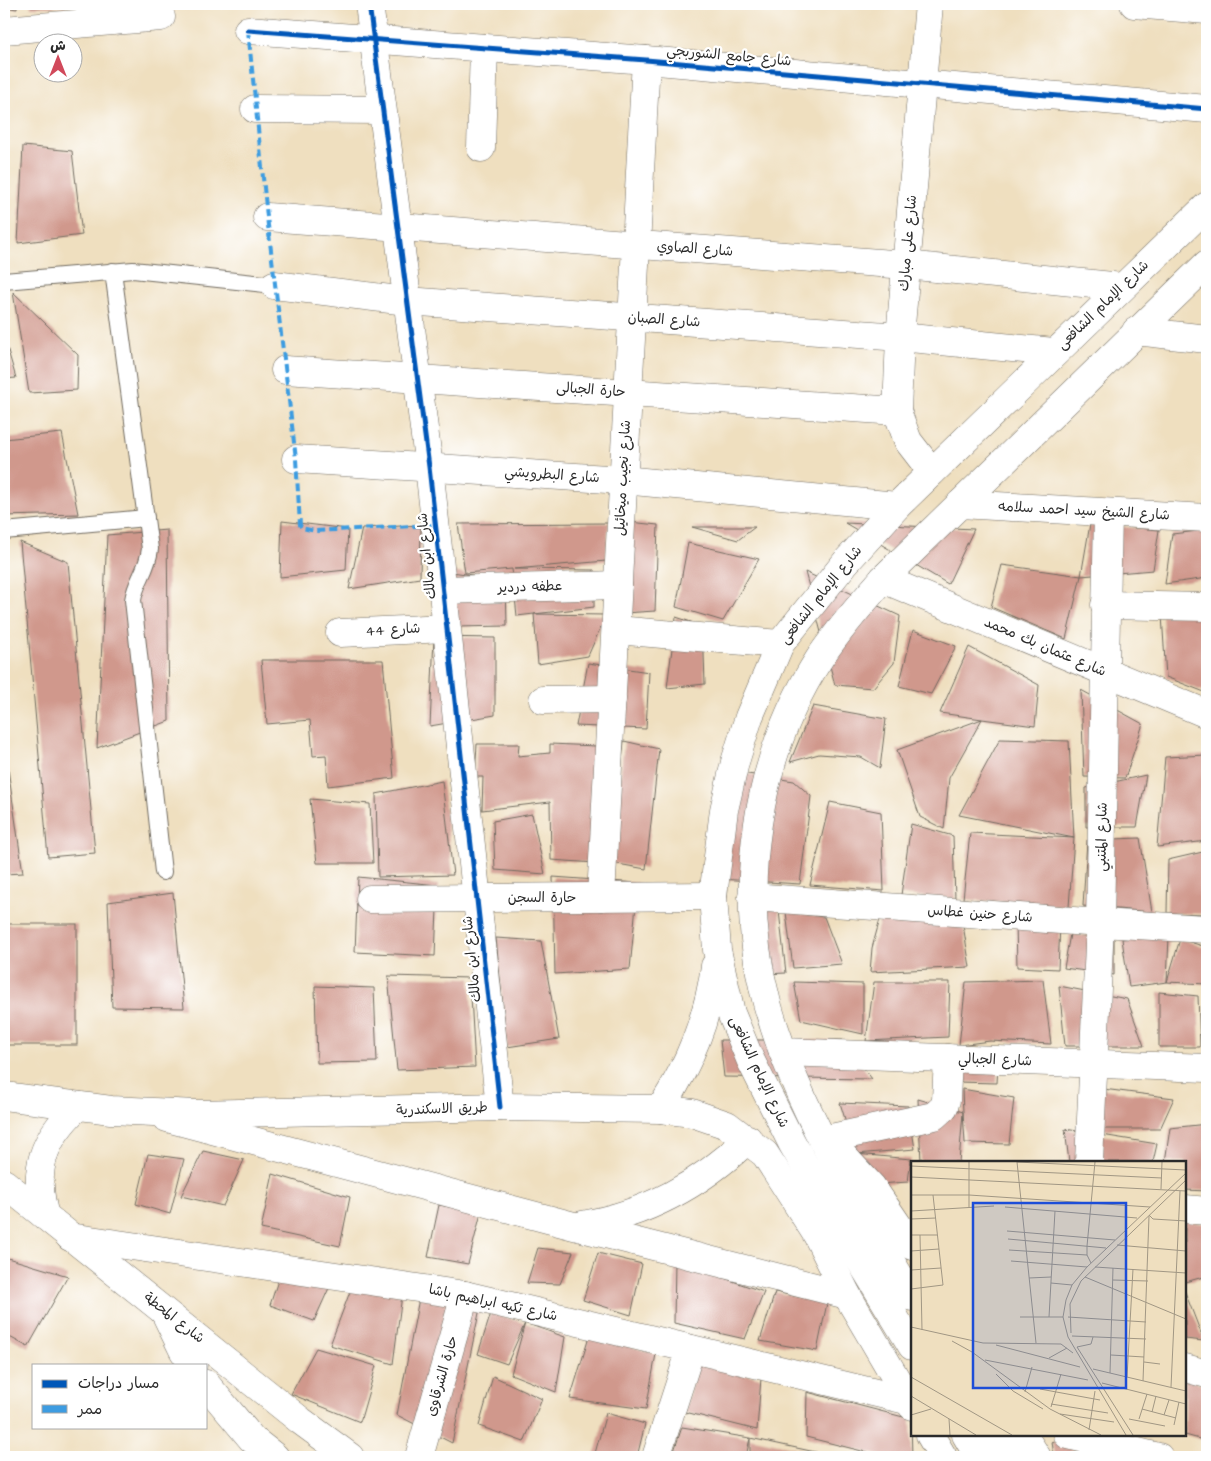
<svg xmlns="http://www.w3.org/2000/svg" width="1211" height="1461" font-family="'Architects Daughter','Playpen Sans Arabic',sans-serif">
<rect width="100%" height="100%" fill="#fff"/>
<filter id="ink" filterUnits="userSpaceOnUse"><feTurbulence type="fractalNoise" baseFrequency=".02" numOctaves="2"/><feDisplacementMap in="SourceGraphic" scale="10" xChannelSelector="R" yChannelSelector="G"/><feConvolveMatrix kernelMatrix="1 2 1 2 8 2 1 2 1" color-interpolation-filters="sRGB"/></filter>
<filter id="wash" filterUnits="userSpaceOnUse"><feTurbulence type="fractalNoise" baseFrequency=".0096" numOctaves="4" result="noise"/><feDisplacementMap in="SourceGraphic" scale="20" xChannelSelector="R" yChannelSelector="G"/><feGaussianBlur stdDeviation="1.12" result="paint"/><feColorMatrix in="noise" values="0 0 0 0 0 0 0 0 0 0 0 0 0 0 0 0 0 1.4 0 .05"/><feComposite in="paint" operator="in"/></filter>
<g filter="url(#wash)">
<rect width="100%" height="100%" fill="#efdfbf"/>
<g id="blocks">
<g fill="#d0988c">
<polygon points="4,4 17,4 17,9 4,7"/>
<polygon points="30,4 65,4 65,7 31,7"/>
<polygon points="23,146 72,151 82,235 18,243"/>
<polygon points="13,292 78,355 77,390 29,393"/>
<polygon points="4,337 16,378 4,379"/>
<polygon points="62,433 78,514 4,516 4,439"/>
<polygon points="282,521 348,529 346,570 280,577"/>
<polygon points="629,522 658,525 655,611 624,613"/>
<polygon points="609,523 606,561 514,569 594,570 594,607 534,614 606,615 588,656 538,664 534,614 517,616 512,569 465,573 458,524"/>
<polygon points="845,523 974,529 948,584"/>
<polygon points="1090,524 1159,530 1153,570 1081,576"/>
<polygon points="421,525 420,578 349,589 362,528"/>
<polygon points="692,527 755,527 738,540"/>
<polygon points="167,530 169,721 97,748 107,535"/>
<polygon points="1207,530 1207,578 1165,584 1172,534"/>
<polygon points="20,542 68,562 95,853 48,857"/>
<polygon points="688,543 759,559 723,621 676,607"/>
<polygon points="1002,565 1081,576 1066,639 991,607"/>
<polygon points="452,572 506,580 507,626 456,627"/>
<polygon points="805,572 900,616 894,663 873,688 835,685"/>
<polygon points="1207,611 1207,693 1166,677 1162,615"/>
<polygon points="676,617 703,626 705,684 667,688"/>
<polygon points="913,630 956,646 931,694 899,686"/>
<polygon points="434,637 495,638 495,715 430,726"/>
<polygon points="969,647 1039,685 1035,726 982,719 949,778 944,829 920,817 897,750 982,719 940,713"/>
<polygon points="261,660 383,660 394,778 328,786 326,755 313,756 310,720 267,724"/>
<polygon points="588,663 649,672 646,729 576,726"/>
<polygon points="1081,690 1143,724 1125,778 1084,777"/>
<polygon points="813,706 886,719 880,768 861,757 819,754 790,762"/>
<polygon points="1000,739 1069,741 1074,838 959,815"/>
<polygon points="624,741 659,749 646,869 612,863"/>
<polygon points="477,744 519,744 518,756 550,753 550,744 596,746 596,863 551,860 550,802 482,810 483,777 475,777"/>
<polygon points="4,748 5,748 23,873 4,874"/>
<polygon points="1207,755 1207,841 1157,847 1165,757"/>
<polygon points="721,770 794,781 811,796 800,884 703,878"/>
<polygon points="1146,775 1137,827 1086,827 1086,788"/>
<polygon points="442,781 453,875 378,877 376,794"/>
<polygon points="310,799 370,804 373,863 317,863"/>
<polygon points="830,802 881,812 884,891 810,885"/>
<polygon points="532,814 545,874 495,870 493,821"/>
<polygon points="911,824 953,836 955,899 901,895"/>
<polygon points="970,833 1074,838 1069,907 963,899"/>
<polygon points="1140,838 1152,912 1083,906 1087,840"/>
<polygon points="1207,851 1207,914 1167,913 1168,860"/>
<polygon points="358,877 438,885 435,956 355,952"/>
<polygon points="553,877 638,883 630,969 555,974"/>
<polygon points="173,893 184,1008 112,1007 108,902"/>
<polygon points="778,902 786,973 764,974 758,903"/>
<polygon points="786,912 824,917 842,964 793,968"/>
<polygon points="880,919 963,925 970,967 870,972 872,948"/>
<polygon points="1016,922 1060,925 1058,969 1017,967"/>
<rect x="4" y="924" width="73" height="121"/>
<polygon points="1070,934 1114,939 1114,975 1064,968"/>
<polygon points="1169,936 1167,982 1180,939 1206,947 1206,984 1167,982 1129,987 1122,939"/>
<polygon points="496,938 541,941 559,1039 507,1047"/>
<polygon points="388,976 470,978 475,1067 397,1070"/>
<polygon points="1043,980 1051,1044 990,1041 959,1045 966,982"/>
<polygon points="794,982 863,984 863,1034 801,1020"/>
<polygon points="874,982 950,982 948,1037 866,1041"/>
<polygon points="315,986 374,988 377,1062 317,1063"/>
<polygon points="1059,986 1127,999 1144,1046 1065,1046"/>
<polygon points="1159,992 1198,996 1200,1047 1159,1047"/>
<polygon points="720,1040 843,1040 872,1079 724,1077"/>
<polygon points="998,1065 997,1083 957,1082 958,1066"/>
<polygon points="962,1089 1014,1098 1009,1144 965,1143 963,1112 959,1162 921,1162 918,1099 963,1112"/>
<polygon points="1103,1089 1174,1098 1160,1129 1100,1129"/>
<polygon points="840,1103 908,1106 915,1149 856,1154"/>
<polygon points="1207,1124 1207,1191 1185,1190 1185,1162 1165,1162 1170,1128"/>
<polygon points="1065,1129 1157,1144 1153,1162 1069,1162"/>
<polygon points="203,1151 244,1160 223,1206 181,1196"/>
<polygon points="148,1154 184,1159 170,1214 136,1204"/>
<polygon points="856,1154 911,1159 908,1182 879,1184"/>
<polygon points="273,1174 350,1197 340,1246 261,1229"/>
<polygon points="439,1205 481,1213 468,1264 428,1257"/>
<polygon points="1185,1221 1207,1224 1207,1276 1185,1282"/>
<polygon points="538,1248 573,1252 560,1284 527,1283"/>
<polygon points="598,1253 642,1264 631,1315 583,1300"/>
<polygon points="4,1257 68,1276 28,1347 4,1334"/>
<polygon points="675,1261 764,1292 745,1339 674,1323"/>
<polygon points="284,1262 334,1277 314,1321 270,1305"/>
<polygon points="354,1281 402,1295 393,1364 330,1345"/>
<polygon points="775,1292 827,1303 817,1351 760,1341"/>
<polygon points="1185,1292 1204,1341 1185,1339"/>
<polygon points="420,1293 480,1308 452,1443 397,1415"/>
<polygon points="491,1313 525,1323 507,1364 478,1354"/>
<polygon points="525,1323 565,1337 556,1392 511,1374"/>
<polygon points="590,1334 656,1354 646,1409 570,1399"/>
<polygon points="316,1348 376,1366 360,1422 291,1394"/>
<polygon points="697,1362 761,1378 757,1430 685,1412"/>
<polygon points="493,1376 542,1399 524,1442 479,1426"/>
<polygon points="1185,1379 1207,1385 1207,1441 1185,1435"/>
<polygon points="807,1392 911,1419 912,1457 886,1457 806,1437"/>
<polygon points="606,1413 645,1424 637,1457 594,1457"/>
<polygon points="682,1427 750,1438 746,1457 672,1457"/>
<polygon points="750,1438 834,1456 834,1457 750,1457"/>
<polygon points="1052,1441 1090,1457 1054,1457"/>
<polygon points="445,1455 460,1456 460,1457 443,1457"/>
</g>
</g>
</g>
<g filter="url(#ink)">
<use href="#blocks" fill-opacity="0" stroke="#706a5f" stroke-width="1"/>
<g fill="none" stroke-linecap="round" stroke-linejoin="round">
<defs>
<g id="lane">
<path d="M113,271L150,549C147,572 136,580 133,600L163,872"/>
<polyline points="4,281 133,270 274,285"/>
<polyline points="4,531 146,518"/>
</g>
<g id="street">
<polyline points="369,4 429,467 500,1107"/>
<polyline points="929,4 900,337 897,411 908,441 932,472"/>
<polyline points="1134,4 1207,10"/>
<polyline points="4,30 161,17"/>
<polyline points="248,30 646,60 1207,109"/>
<polyline points="255,109 381,110"/>
<polyline points="481,148 484,48"/>
<polyline points="267,217 906,265 1122,287"/>
<polyline points="274,285 407,301 900,337 1054,352"/>
<polyline points="1136,331 1207,339"/>
<polyline points="285,370 897,411"/>
<polyline points="296,459 623,480 897,506"/>
<polyline points="960,504 1207,518"/>
<polyline points="883,579 1207,714"/>
<polyline points="442,590 618,585"/>
<polyline points="1105,605 1207,607"/>
<polyline points="616,630 780,644"/>
<polyline points="340,633 446,628"/>
<polyline points="543,700 612,699"/>
<polyline points="601,897 646,60"/>
<polyline points="752,897 1100,923 1207,929"/>
<polyline points="370,899 713,896"/>
<polyline points="783,1052 1207,1068"/>
<polyline points="167,1118 574,1226 847,1295"/>
<polyline points="822,1140 934,1116 944,1107 946,1100 948,1058"/>
<polyline points="1089,1162 1100,923 1108,513"/>
<polyline points="1185,1209 1207,1211"/>
<path d="M582,1225C647,1214 700,1185 748,1139"/>
<polyline points="70,1237 465,1295 910,1401"/>
<polyline points="1185,1368 1207,1374"/>
<polyline points="1068,1435 1159,1457"/>
<polyline points="419,1457 465,1295"/>
<polyline points="656,1457 691,1349"/>
</g>
<g id="secondary">
<polyline points="4,1096 111,1110 196,1114 500,1107 661,1109 692,1113 727,1125 765,1154 817,1235 847,1295 912,1406"/>
<path d="M661,1109C689,1064 708,1019 715,966"/>
<polyline points="845,1158 872,1187 912,1246"/>
<polyline points="4,1183 301,1421 350,1457"/>
<path d="M45,1216C32,1169 43,1139 78,1106"/>
<path d="M912,1297C858,1207 795,1104 767,1003C736,888 756,755 821,656C840,628 861,604 883,579L1207,264"/>
<polyline points="166,1315 183,1350 193,1365"/>
<polyline points="912,1346 834,1217 792,1143 750,1059 731,1013 717,950 713,896 724,810 735,762 749,717 780,644 846,562 897,506 1207,206"/>
<polyline points="206,1384 252,1439 275,1457"/>
<polyline points="930,1435 943,1457"/>
<polyline points="966,1435 979,1457"/>
<polyline points="996,1435 1010,1457"/>
<polyline points="1023,1435 1037,1457"/>
</g>
</defs>
<use href="#lane" stroke="#706a5f" stroke-width="18"/>
<use href="#street" stroke="#706a5f" stroke-width="29"/>
<use href="#secondary" stroke="#706a5f" stroke-width="29"/>
<use href="#lane" stroke="#fff" stroke-width="16"/>
<use href="#street" stroke="#fff" stroke-width="28"/>
<use href="#secondary" stroke="#fff" stroke-width="28"/>
<polyline stroke="#3d9ce1" stroke-width="4" stroke-dasharray="8 4" stroke-linecap="butt" points="248,30 267,217 296,459 300,525 302,528 315,531 435,525"/>
<defs>
<g id="cycleway">
<polyline points="369,4 429,467 500,1107"/>
<polyline points="248,30 646,60 1207,109"/>
</g>
</defs>
<use href="#cycleway" stroke="#fff" stroke-width="8"/>
<use href="#cycleway" stroke="#0057b8" stroke-width="5"/>
</g>
</g>
<g text-anchor="middle" dominant-baseline="central" stroke-width="4.5" stroke-linejoin="round" paint-order="stroke">
<g font-size="14" fill="#2b2b2b" stroke="#fff">
<text transform="translate(729 56) rotate(5)">شارع جامع الشوربجي</text>
<text transform="translate(908 243) rotate(-85)">شارع على مبارك</text>
<text transform="translate(695 249) rotate(4)">شارع الصاوي</text>
<text transform="translate(1103 305) rotate(-44)">شارع الإمام الشافعى</text>
<text transform="translate(664 320) rotate(4)">شارع الصبان</text>
<text transform="translate(591 390) rotate(4)">حارة الجبالى</text>
<text transform="translate(552 475) rotate(4)">شارع البطرويشي</text>
<text transform="translate(623 478) rotate(-87)">شارع نجيب ميخائيل</text>
<text transform="translate(1084 511) rotate(3)">شارع الشيخ سيد احمد سلامه</text>
<text transform="translate(427 556) rotate(-96)">شارع ابن مالك</text>
<text transform="translate(530 587) rotate(-2)">عطفه دردير</text>
<text transform="translate(821 595) rotate(-51)">شارع الإمام الشافعى</text>
<text transform="translate(393 630) rotate(-3)">شارع 44</text>
<text transform="translate(1045 647) rotate(23)">شارع عثمان بك محمد</text>
<text transform="translate(1102 837) rotate(-89)">شارع المتنبي</text>
<text x="542" y="898">حارة السجن</text>
<text transform="translate(980 914) rotate(4)">شارع حنين غطاس</text>
<text transform="translate(472 959) rotate(-96)">شارع ابن مالك</text>
<text transform="translate(995 1060) rotate(2)">شارع الجبالي</text>
<text transform="translate(759 1072) rotate(65)">شارع الإمام الشافعى</text>
<text transform="translate(442 1109) rotate(-2)">طريق الاسكندرية</text>
<text transform="translate(493 1303) rotate(12)">شارع تكيه ابراهيم باشا</text>
<text transform="translate(174 1318) rotate(38)">شارع المحطة</text>
<text transform="translate(442 1376) rotate(-74)">حارة الشرقاوى</text>
</g>
</g>
<g transform="translate(911 1161)">
<rect width="275" height="275" fill="#efdfbf"/>
<path fill="none" stroke="#a19784" stroke-width="1" d="M106,1L125,182M106,1L275,9M0,5L251,17M0,16L275,30M250,28L251,1M0,34H58L239,46M94,46L226,57M58,47V1M0,50L83,45M238,54L242,58L275,60M0,58L25,57M96,70L204,79M0,74H26M9,74L11,169M97,78L195,87M206,84L275,90M98,89L176,94M0,90L28,88M100,100L176,106M180,102L176,94V85L184,1M184,106L275,112M0,109L30,107M174,116L275,158M118,117L140,116M202,119L237,120M140,122L161,124M0,128L32,124L22,34M109,156H152M138,156L144,50M157,156L235,161M0,166L72,182L150,183L162,192M160,172L159,143L170,120L275,19M161,175L235,178M41,180L61,191L139,248L190,274M85,184L169,206M166,186L180,183L182,176M166,186L222,274M200,194L233,196M138,197L156,187M74,199L177,219M233,201L249,203M182,208L275,230M199,212L202,107M85,213L102,230L132,248M0,216L101,274M216,216L222,108M232,220L238,55M191,222L275,243M260,226L269,30M129,228L189,239M114,231L121,206M0,235L65,274M140,243L197,252M140,246L150,213M231,248L265,257M241,251L245,235M149,253L203,261M0,254L20,248M253,254L258,239M38,258L39,274M218,258L254,265M228,258L236,233M263,264L268,241M178,269L184,230M215,274L157,176L152,156L155,139L161,124L176,106L275,12"/>
<path fill="#1d4ed8" fill-opacity="0.15" stroke="#1d4ed8" stroke-width="2.5" d="M62,42H215V227H62Z"/>
<rect width="275" height="275" fill="none" stroke="#2b2b2b" stroke-width="2.5"/>
</g>
<rect width="1211" height="1461" fill="none" stroke="#fff" stroke-width="20"/>
<rect x="32" y="1364" width="175" height="65" fill="#ffffff" stroke="#aaaaaa"/>
<rect x="42" y="1380" width="25" height="8" fill="#0057b8" stroke="#aaaaaa"/>
<text x="78" y="1388" font-size="15" fill="#2b2b2b">مسار دراجات</text>
<rect x="42" y="1405" width="25" height="8" fill="#3d9ce1" stroke="#aaaaaa"/>
<text x="78" y="1414" font-size="15" fill="#2b2b2b">ممر</text>
<g transform="translate(58 58)"><circle r="24" fill="#ffffff" stroke="#aaaaaa"/>
<path d="M0-4L9 19L0 12L-9 19Z" fill="#d1495b"/>
<text y="-8" font-size="14" font-weight="bold" text-anchor="middle" fill="#2b2b2b">ش</text>
</g>
</svg>
